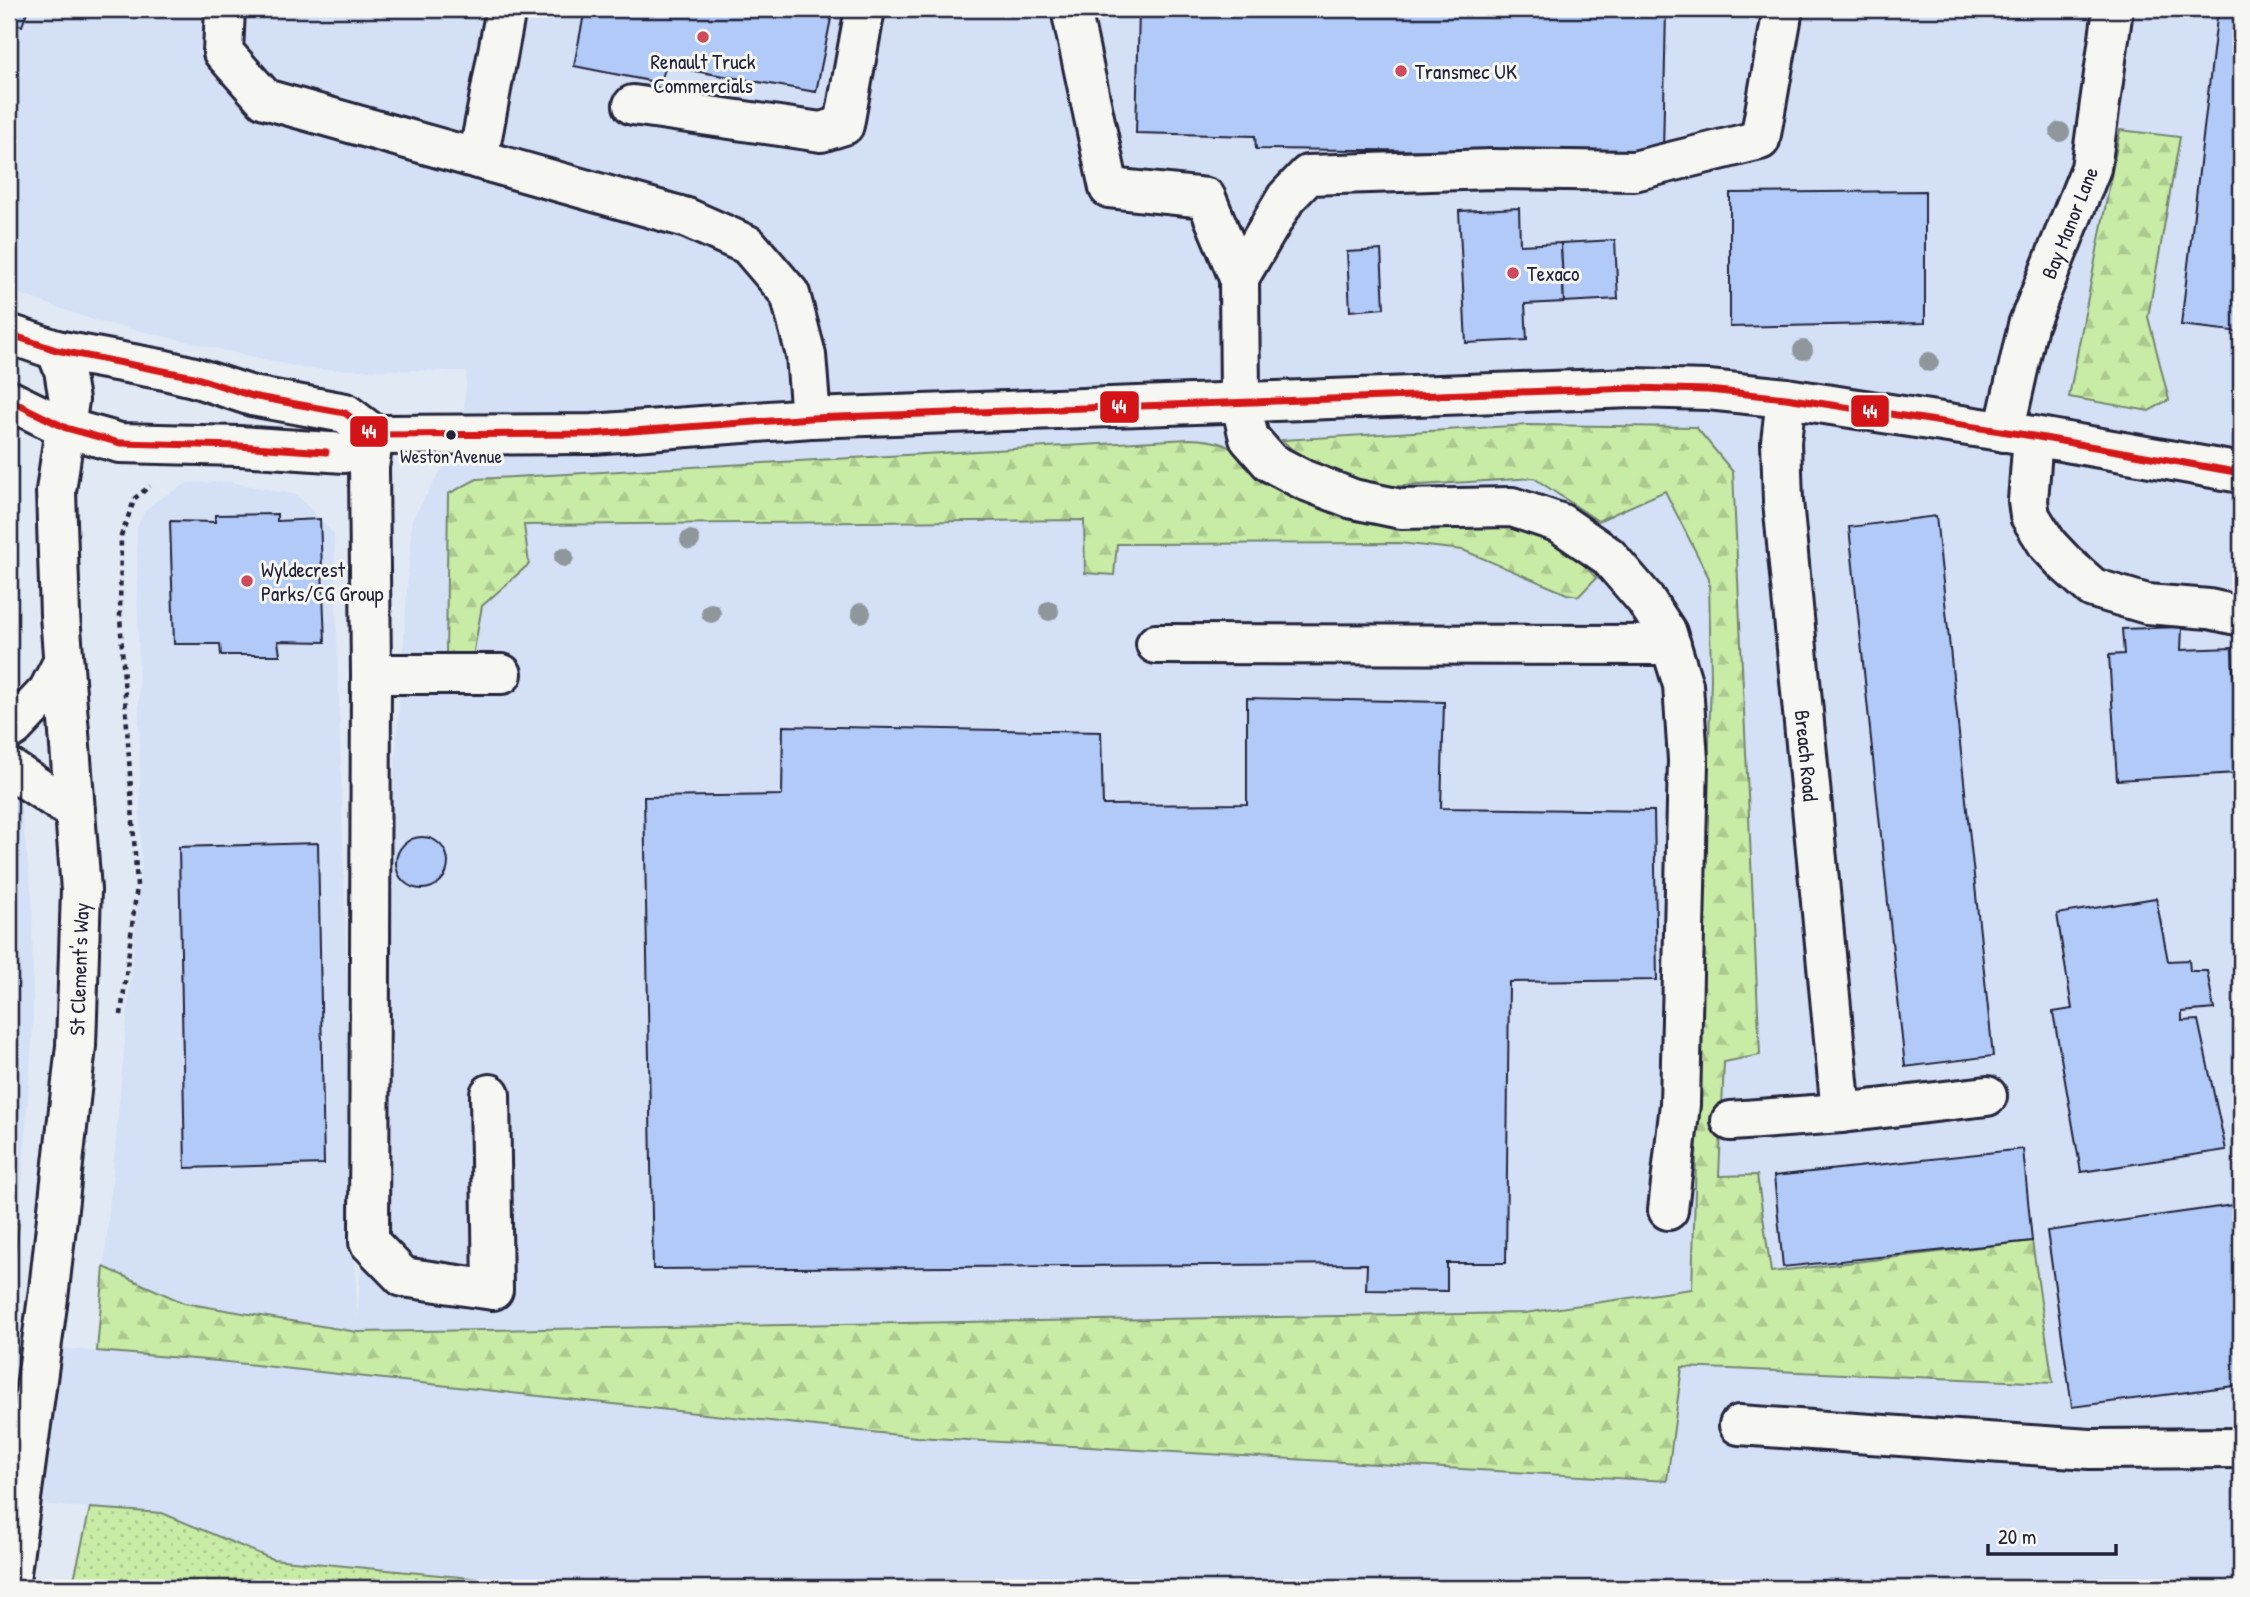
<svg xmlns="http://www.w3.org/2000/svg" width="2250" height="1597" font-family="'Patrick Hand',sans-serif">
<defs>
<pattern id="grass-dots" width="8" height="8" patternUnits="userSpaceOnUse" patternTransform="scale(1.75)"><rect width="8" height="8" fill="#c8eba5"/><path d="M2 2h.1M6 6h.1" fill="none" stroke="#acc98f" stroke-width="1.8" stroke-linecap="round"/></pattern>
<pattern id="forest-firs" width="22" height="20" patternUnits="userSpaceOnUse" patternTransform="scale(1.75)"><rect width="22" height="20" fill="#c8eba5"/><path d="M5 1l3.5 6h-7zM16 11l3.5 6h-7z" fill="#acc98f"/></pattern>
</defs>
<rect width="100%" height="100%" fill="#e1e9f4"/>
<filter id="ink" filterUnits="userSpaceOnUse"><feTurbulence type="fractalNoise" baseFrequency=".0143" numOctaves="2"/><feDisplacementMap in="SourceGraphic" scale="14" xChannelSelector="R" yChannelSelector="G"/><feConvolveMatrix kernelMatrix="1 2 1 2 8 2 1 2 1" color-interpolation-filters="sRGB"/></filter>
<g filter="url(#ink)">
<g fill="#d3e0f5">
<polygon points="9,9 2241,9 2241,1588 576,1588 272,1559 161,1513 9,1502 9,1344 1667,1481 1692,1290 1525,1313 357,1332 184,1303 104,1267 141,869 137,528 144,512 156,501 188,483 229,482 297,495 334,534 357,1322 412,520 462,434 467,371 307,369 93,320 9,290"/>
<polygon points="9,718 32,895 33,1025 19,1224 9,1220"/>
</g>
<g fill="url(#grass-dots)" stroke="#758670" stroke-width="2">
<polygon points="9,1220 19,1224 9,1303"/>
<polygon points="90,1508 162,1513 272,1559 576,1588 72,1588"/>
</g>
<g fill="url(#forest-firs)" stroke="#758670" stroke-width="2">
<polygon points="2120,130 2180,137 2148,317 2169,400 2149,411 2069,397"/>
<polygon points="1527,425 1696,427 1733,472 1760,1055 1724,1062 1719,1176 1757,1175 1771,1272 2032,1241 2053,1383 1682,1367 1667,1481 917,1437 218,1361 97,1351 104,1267 184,1303 357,1332 1525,1313 1692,1289 1711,679 1709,578 1665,491 1598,521 1534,478 1387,487 1338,477 1302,459 1282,440"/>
<path d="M1189,439C1219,440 1228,444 1252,463L1528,528L1566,544L1596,578L1579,596L1567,594L1463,550L1399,543L1117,544L1114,575L1085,573L1084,520L524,525L529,564L482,606L473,656L446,658L448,494L477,479Z"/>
</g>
<g fill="#b1caf8" stroke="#22223b" stroke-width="2">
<polygon points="9,9 28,9 22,26 9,22"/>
<polygon points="585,9 833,9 816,92 666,66 660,83 574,66"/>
<polygon points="1139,9 1666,9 1663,153 1256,149 1255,136 1136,133"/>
<polygon points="2218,9 2241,9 2241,332 2181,325"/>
<polygon points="1925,191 1925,323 1730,327 1730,193"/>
<polygon points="1519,208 1520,245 1561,243 1564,302 1525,304 1527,340 1466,343 1459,211"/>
<polygon points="1615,240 1618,299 1564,302 1561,243"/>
<polygon points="1381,250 1384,308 1350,311 1347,252"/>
<polygon points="277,514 277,521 320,519 325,642 278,641 280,655 221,655 220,644 174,644 170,521 215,522 215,515"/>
<polygon points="1936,516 1993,1056 1905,1067 1849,527"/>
<polygon points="2182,627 2181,650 2232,648 2238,773 2117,780 2109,655 2124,654 2122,629"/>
<polygon points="1247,698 1444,702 1441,808 1654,811 1657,980 1509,982 1506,1263 1447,1263 1447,1291 1366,1290 1367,1264 653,1269 644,797 782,795 783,726 1101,732 1103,805 1247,804"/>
<circle cx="422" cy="863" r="26"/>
<polygon points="318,843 324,1164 185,1168 179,847"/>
<polygon points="2156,898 2168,961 2189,960 2190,971 2207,971 2214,1009 2182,1012 2182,1021 2198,1020 2226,1150 2081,1172 2053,1012 2072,1009 2057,914"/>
<polygon points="2023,1149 2032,1241 1783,1267 1774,1176"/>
<polygon points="2241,1204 2241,1385 2072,1407 2047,1231"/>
</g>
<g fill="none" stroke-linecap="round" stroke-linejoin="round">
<defs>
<g id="minor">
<polyline points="225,9 223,52 265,99 687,218 748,245 790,294 806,355 811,418"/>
<polyline points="1071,9 1109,188 1206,198 1239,278 1240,400 1249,438 1270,462 1304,480 1353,499 1401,509 1512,507 1560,523 1608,556 1645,599 1667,633 1683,685 1688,760 1680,1104 1668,1210"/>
<polyline points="633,105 821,132 844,125 865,9"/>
<polyline points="478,159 506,9"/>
<polyline points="1239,278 1286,198 1308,175 1492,169 1634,171 1760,140 1783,9"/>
<polyline points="56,350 165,370 194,377 252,396 345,413 374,435"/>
<path id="s1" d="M1786,398L1781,442L1783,501L1841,1113"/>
<polyline points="66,428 120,443 239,446 345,453 374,435 592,434 811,418 1633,388 1708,390 1786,398 2033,436 2241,473"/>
<path id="s2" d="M2004,432L2028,325L2091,168L2113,9"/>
<polyline points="374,435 369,467 371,674 502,674"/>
<polyline points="2033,436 2028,501 2030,516 2048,545 2066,564 2093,588 2147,604 2209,609 2241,616"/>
<polyline points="1156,644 1671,645"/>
<polyline points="371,674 369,1242 403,1277 493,1290 490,1094"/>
<polyline points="9,730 14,727 48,691 63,662"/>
<polyline points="9,768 75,812"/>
<polyline points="1731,1121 1841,1113 1987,1096"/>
<polyline points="1739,1425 2090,1449 2241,1448"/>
</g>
<g id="major">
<polyline points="9,334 56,350 64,370 69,400 56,491 60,615 81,890 76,1046 49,1290 9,1588"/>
<polyline points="9,400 66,428"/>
</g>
</defs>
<use href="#minor" stroke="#22223b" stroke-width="44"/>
<use href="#major" stroke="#22223b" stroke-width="44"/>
<polyline stroke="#22223b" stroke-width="4.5" stroke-dasharray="5 5" stroke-linecap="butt" points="121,1015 137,886 120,616 121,536 135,498 150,486"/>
<use href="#minor" stroke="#f6f6f2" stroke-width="38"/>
<use href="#major" stroke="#f6f6f2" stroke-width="38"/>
<defs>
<g id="bus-1">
<polyline points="9,334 56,350 194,377 252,396 345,413 374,435 592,434 811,418 1633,388 1708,390 1786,398 2033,436 2241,473"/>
<polyline points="9,400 66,428 120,443 239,446 326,452"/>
</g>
</defs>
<use href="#bus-1" stroke="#f6f6f2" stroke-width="12"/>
<use href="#bus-1" stroke="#d41317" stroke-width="7"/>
</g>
<g fill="#8f979d">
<circle cx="2060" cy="132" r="10"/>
<circle cx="1803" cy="350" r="10"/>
<circle cx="1929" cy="362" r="10"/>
<circle cx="690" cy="540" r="10"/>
<circle cx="564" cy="557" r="10"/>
<circle cx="1049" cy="611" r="10"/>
<circle cx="711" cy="613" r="10"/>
<circle cx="861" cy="613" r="10"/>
</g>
</g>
<g fill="#d1495b" stroke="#f6f6f2" stroke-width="2.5">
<circle cx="703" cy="37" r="7"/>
<circle cx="1401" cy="71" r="7"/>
<circle cx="1513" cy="273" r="7"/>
<circle cx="247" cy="581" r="7"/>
</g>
<circle fill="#22223b" stroke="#f6f6f2" stroke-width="2.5" cx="451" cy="435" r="6"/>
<g text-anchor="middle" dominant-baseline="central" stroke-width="6" stroke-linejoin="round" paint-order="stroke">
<g font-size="19" fill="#22223b" stroke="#f6f6f2">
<text x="451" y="456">Weston Avenue</text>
</g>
<g font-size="21" fill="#22223b" stroke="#f6f6f2" text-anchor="start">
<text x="703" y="61" text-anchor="middle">Renault Truck<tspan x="703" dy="24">Commercials</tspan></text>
<text x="1415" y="71">Transmec UK</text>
<text x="1527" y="273">Texaco</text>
<text x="261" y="569">Wyldecrest<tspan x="261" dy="24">Parks/CG Group</tspan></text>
</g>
<g font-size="21" fill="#22223b" stroke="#f6f6f2">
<text stroke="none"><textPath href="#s2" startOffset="220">Bay Manor Lane</textPath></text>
<text stroke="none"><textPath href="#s1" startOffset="359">Breach Road</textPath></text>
<text transform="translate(79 969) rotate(-88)">St Clement's Way</text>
</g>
</g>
<g stroke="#f6f6f2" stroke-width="2.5">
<rect x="1099" y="390" width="41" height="34" rx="7" fill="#d41317"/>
<rect x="1850" y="394" width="40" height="34" rx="7" fill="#d41317"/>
<rect x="349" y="415" width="40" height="33" rx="7" fill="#d41317"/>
</g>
<g font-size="19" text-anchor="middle" font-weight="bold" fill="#fff">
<text x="1119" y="413">44</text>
<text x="1870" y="418">44</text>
<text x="369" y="438">44</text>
</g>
<rect width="2250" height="1597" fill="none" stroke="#f6f6f2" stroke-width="35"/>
<rect x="18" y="18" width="2215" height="1562" fill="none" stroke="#22223b" stroke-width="2.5" filter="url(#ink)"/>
<path d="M1988 1544v10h128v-10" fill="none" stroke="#22223b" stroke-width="3.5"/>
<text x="1998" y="1544" font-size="21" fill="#22223b" stroke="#f6f6f2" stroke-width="5" paint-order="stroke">20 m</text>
</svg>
